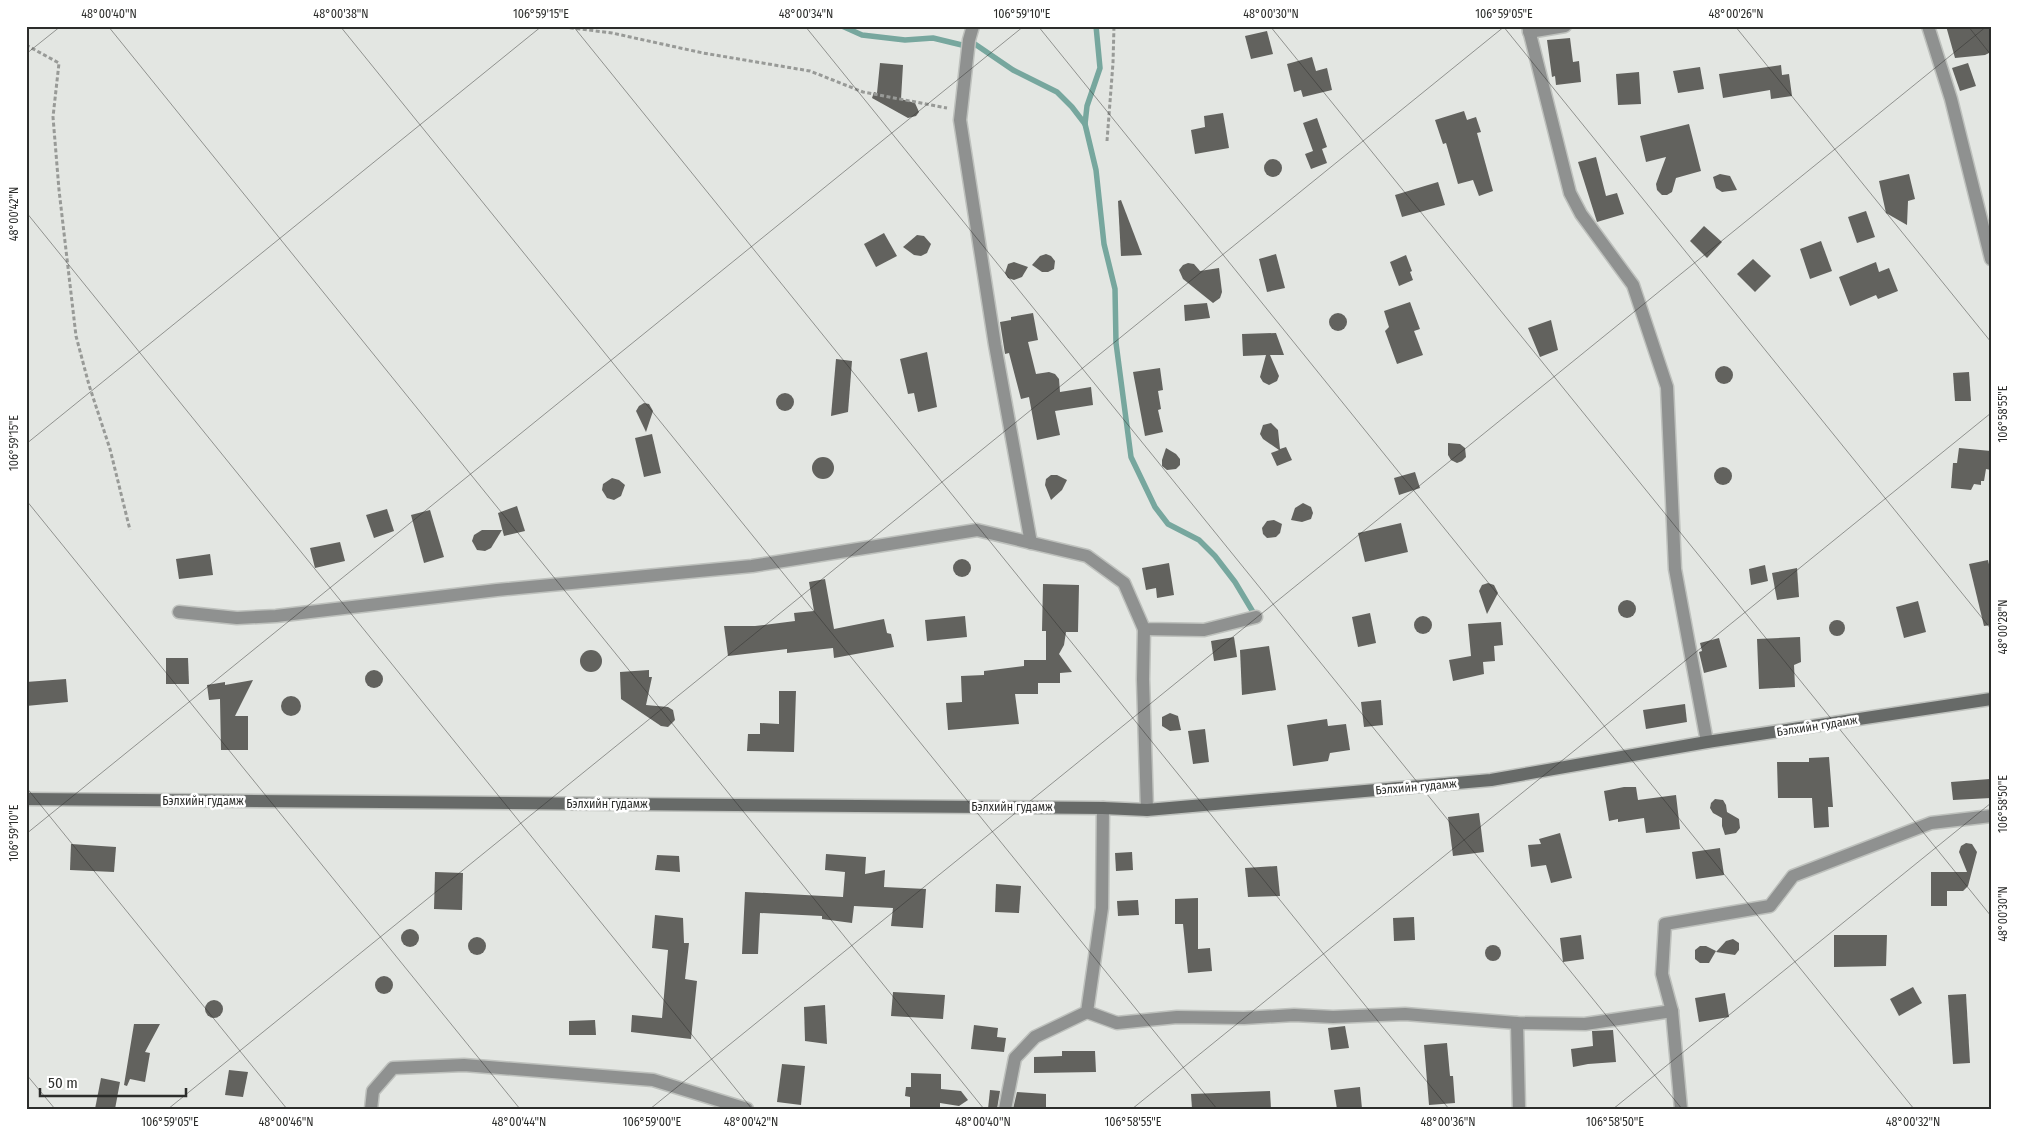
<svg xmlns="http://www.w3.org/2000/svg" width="2017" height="1135" font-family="'Fira Sans Condensed',sans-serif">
<rect width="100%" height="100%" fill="#e3e6e2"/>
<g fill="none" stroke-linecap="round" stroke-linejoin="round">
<g stroke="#77a79e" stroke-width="5.5">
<polyline points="842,26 862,35 905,40 933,38 966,46 969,40 1013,70 1057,92 1072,107 1085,124"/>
<polyline points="1096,26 1100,68 1087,106 1085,124 1096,170 1104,244 1115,289 1116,343 1131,457 1155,507 1168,524 1199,540 1215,556 1235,582 1256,617"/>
</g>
</g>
<g fill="#62625e">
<polygon points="1946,26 1991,26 1991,52 1985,55 1955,58"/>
<polygon points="1267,31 1273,54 1251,59 1245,36"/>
<polygon points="1570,38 1573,62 1579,61 1581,82 1556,85 1555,76 1552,77 1547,40"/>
<polygon points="1312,57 1316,71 1327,68 1332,90 1303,97 1301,90 1294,92 1287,64"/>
<polygon points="880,63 903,65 901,99 915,103 919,112 916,116 908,118 872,98 874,92 877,93"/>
<polygon points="1968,63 1976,86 1960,91 1952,68"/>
<polygon points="1781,65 1782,75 1789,74 1792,96 1771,99 1770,90 1723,98 1719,74"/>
<polygon points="1700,67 1704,89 1678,93 1673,71"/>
<polygon points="1639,72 1641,104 1618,105 1616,74"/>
<polygon points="1464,111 1467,120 1476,117 1481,132 1477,133 1493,191 1479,196 1473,180 1458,184 1446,143 1443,144 1435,120"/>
<polygon points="1223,113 1229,148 1195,154 1191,130 1205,127 1204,116"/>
<polygon points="1317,118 1327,147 1322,149 1327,163 1311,169 1305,154 1313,151 1303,123"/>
<polygon points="1689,124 1701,171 1676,178 1672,192 1667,195 1662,195 1657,190 1656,184 1666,157 1646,162 1640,136"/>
<polygon points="1596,157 1606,196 1617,193 1624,214 1597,222 1578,162"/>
<circle cx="1273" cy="168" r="9"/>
<polygon points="1720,174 1730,176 1737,190 1722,192 1716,188 1713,177"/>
<polygon points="1909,174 1915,199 1908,201 1907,225 1886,213 1879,181"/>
<polygon points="1438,182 1445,205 1402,217 1395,195"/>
<polygon points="1121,200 1142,255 1121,256 1118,201"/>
<polygon points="1866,211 1875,237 1857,243 1848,217"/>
<polygon points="1704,226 1722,242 1707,258 1690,241"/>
<polygon points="884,233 897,256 876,267 864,244"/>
<polygon points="917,235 924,236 931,244 927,253 921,256 914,255 903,247"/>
<polygon points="1821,241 1832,271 1810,279 1800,249"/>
<polygon points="1046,254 1051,256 1055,261 1054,269 1048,272 1042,272 1032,265 1040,256"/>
<polygon points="1276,254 1285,288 1267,292 1259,259"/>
<polygon points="1406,255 1412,271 1410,272 1413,280 1399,286 1390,262"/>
<polygon points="1753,259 1771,276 1755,292 1737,274"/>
<polygon points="1014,262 1028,267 1022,277 1014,280 1008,278 1005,273 1008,264"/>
<polygon points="1876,262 1879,272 1889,268 1898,291 1878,299 1876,295 1850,306 1839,277"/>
<polygon points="1188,263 1194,264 1200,271 1219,268 1222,292 1220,298 1213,303 1183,279 1179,270 1183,265"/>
<polygon points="1410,302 1420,329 1414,331 1423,355 1397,364 1385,331 1389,327 1384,311"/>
<polygon points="1207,303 1210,318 1185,321 1184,305"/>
<circle cx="1338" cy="322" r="9"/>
<polygon points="1033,313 1038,340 1028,342 1036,374 1049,372 1055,374 1059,379 1060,392 1091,387 1093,405 1055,411 1060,435 1037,440 1029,397 1021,399 1009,353 1005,354 1000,322 1011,320 1011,317"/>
<polygon points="1551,320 1558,350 1540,357 1528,328"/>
<polygon points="1276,333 1284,355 1270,355 1279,376 1277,381 1269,385 1263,382 1260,377 1266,355 1243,356 1242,334"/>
<polygon points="927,352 937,407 918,412 914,393 908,394 900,359"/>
<polygon points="836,359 852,361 848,412 831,416"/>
<circle cx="1724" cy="375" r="9"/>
<polygon points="1160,368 1163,390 1158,391 1161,409 1158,410 1163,432 1145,436 1133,372"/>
<polygon points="1969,372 1971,401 1955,401 1953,373"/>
<circle cx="785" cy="402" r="9"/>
<polygon points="644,403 649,404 653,411 646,432 636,411 639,406"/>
<polygon points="1271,423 1278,430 1280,449 1286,447 1292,460 1277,466 1271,453 1279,450 1263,439 1260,434 1263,425"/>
<polygon points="652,434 661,473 644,477 635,438"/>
<polygon points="1448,443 1460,444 1465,448 1466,457 1462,461 1457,463 1451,460 1448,455"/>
<polygon points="1166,448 1176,454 1180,459 1180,465 1176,469 1167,470 1162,466 1162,460"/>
<polygon points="1959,448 1991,451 1991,470 1986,469 1984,481 1981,481 1981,485 1974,484 1971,490 1951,488 1953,463 1957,463"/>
<circle cx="823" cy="468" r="11"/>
<circle cx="1723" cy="476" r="9"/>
<polygon points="1415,472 1420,488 1399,495 1394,478"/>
<polygon points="1051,475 1057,475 1067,480 1062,490 1051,500 1045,485 1046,479"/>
<polygon points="612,478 619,480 625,485 621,496 614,500 607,498 602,490 603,484"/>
<polygon points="1303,503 1311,507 1313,513 1311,519 1302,522 1291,520 1295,508"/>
<polygon points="517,506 525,531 504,536 498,513"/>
<polygon points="387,509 394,531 374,538 366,515"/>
<polygon points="430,510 444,557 424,563 411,515"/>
<polygon points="1274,520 1282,524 1280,533 1276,537 1267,538 1263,534 1262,528 1267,521"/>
<polygon points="1401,523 1408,552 1365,562 1358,533"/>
<polygon points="482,530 502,530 491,548 485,551 477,550 472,541 474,535"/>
<polygon points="340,542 345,561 315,568 310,548"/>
<polygon points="210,554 213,575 179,579 176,559"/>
<circle cx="962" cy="568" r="9"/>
<polygon points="1988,560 1991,573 1991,625 1984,626 1969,564"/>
<polygon points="1169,563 1174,595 1157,598 1156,588 1146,590 1142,568"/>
<polygon points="1765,565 1768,581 1751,585 1749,569"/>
<polygon points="1797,568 1799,597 1777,600 1772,573"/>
<polygon points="825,579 834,629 884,619 887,633 891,634 894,647 834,658 833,648 787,653 787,649 728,656 724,626 755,626 795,621 794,613 814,611 809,582"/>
<polygon points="1488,583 1494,585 1498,593 1487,614 1479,591 1482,585"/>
<polygon points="1043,584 1079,585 1078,632 1066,632 1064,645 1059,654 1072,672 1060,673 1060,683 1038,683 1038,694 1015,694 1019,724 948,730 946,703 962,702 961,676 984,675 984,671 1024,666 1024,660 1046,660 1046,631 1042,631"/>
<circle cx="1627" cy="609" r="9"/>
<polygon points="1918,601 1926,632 1904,638 1896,607"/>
<polygon points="1370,613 1376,643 1358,647 1352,617"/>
<circle cx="1423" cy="625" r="9"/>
<polygon points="965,616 967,637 927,641 925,620"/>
<circle cx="1837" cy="628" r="8"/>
<polygon points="1501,622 1503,645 1494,646 1495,661 1483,662 1484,674 1453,681 1449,660 1471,656 1468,624"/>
<polygon points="1234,637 1237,657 1214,661 1211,641"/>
<polygon points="1800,637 1801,662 1794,665 1795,687 1759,689 1757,639"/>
<polygon points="1719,638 1727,667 1704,673 1699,652 1702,651 1700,643"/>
<polygon points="1269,646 1276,690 1242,695 1240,650"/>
<circle cx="591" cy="661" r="11"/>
<polygon points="166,658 188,658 189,684 166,684"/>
<circle cx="374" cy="679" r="9"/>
<polygon points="649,670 649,677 652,677 646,705 668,707 673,710 675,720 668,727 661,726 621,699 620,672"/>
<polygon points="66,679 68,702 26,706 26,682"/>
<polygon points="253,680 235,716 248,716 248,750 221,750 220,699 209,700 207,685 225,682 225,685"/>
<polygon points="779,691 796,691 794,752 747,751 748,734 760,734 760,723 779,724"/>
<circle cx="291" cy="706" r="10"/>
<polygon points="1381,700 1383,725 1364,727 1361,702"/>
<polygon points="1685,704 1687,722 1646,729 1643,710"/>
<polygon points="1170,713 1178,716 1181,730 1170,731 1162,726 1162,717"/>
<polygon points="1327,719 1328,726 1346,724 1350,750 1330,753 1328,761 1293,766 1287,725"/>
<polygon points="1205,729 1209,762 1193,764 1188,731"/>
<polygon points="1829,757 1833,807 1828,807 1829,827 1814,828 1812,798 1778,798 1777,762 1809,762 1809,758"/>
<polygon points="1990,779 1991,798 1953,800 1951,782"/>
<polygon points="1624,787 1636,787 1638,800 1676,795 1680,829 1646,833 1644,818 1618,822 1618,819 1609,821 1604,791"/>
<polygon points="1715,799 1723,800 1726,805 1727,812 1739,819 1740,828 1736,833 1725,835 1722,826 1722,818 1713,813 1710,808 1711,803"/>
<polygon points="1479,813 1484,852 1453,856 1448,817"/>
<polygon points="1560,833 1572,878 1551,883 1546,865 1531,867 1528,845 1541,844 1539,839"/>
<polygon points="1966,843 1972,844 1977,852 1968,886 1963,891 1947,891 1947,906 1931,906 1931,872 1967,872 1959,852 1961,846"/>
<polygon points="71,844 116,847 114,872 70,870"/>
<polygon points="1720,848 1724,875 1696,879 1692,852"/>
<polygon points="1132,852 1133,870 1116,871 1115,853"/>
<polygon points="826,854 866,857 865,874 885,870 884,887 926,889 923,928 891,926 893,908 854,906 852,923 822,919 822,916 760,913 758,954 742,954 745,892 843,897 845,872 825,870"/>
<polygon points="657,855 679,856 680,872 655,870"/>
<polygon points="1277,866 1280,896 1248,897 1245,868"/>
<polygon points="435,872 463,873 462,910 434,909"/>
<polygon points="996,884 1021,886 1019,913 995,912"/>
<polygon points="1198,898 1198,949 1210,948 1212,971 1188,973 1183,924 1175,924 1175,899"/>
<polygon points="1138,900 1139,915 1118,916 1117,901"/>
<polygon points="655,915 683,918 684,943 689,943 685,979 697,981 691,1039 631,1032 632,1015 662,1018 668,950 652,948"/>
<polygon points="1414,917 1415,940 1394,941 1393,918"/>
<circle cx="410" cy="938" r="9"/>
<polygon points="1581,935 1584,959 1563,962 1560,938"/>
<polygon points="1834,935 1887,935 1886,966 1834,967"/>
<circle cx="477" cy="946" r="9"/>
<polygon points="1733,939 1739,943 1739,950 1735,955 1716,952 1726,941"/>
<circle cx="1493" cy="953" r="8"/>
<polygon points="1700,946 1706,946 1716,951 1709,963 1700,963 1695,959 1695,950"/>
<circle cx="384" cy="985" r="9"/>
<polygon points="1913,987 1922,1003 1899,1016 1890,999"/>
<polygon points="893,992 945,995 943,1019 891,1016"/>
<polygon points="1725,993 1729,1017 1699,1022 1695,998"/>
<polygon points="1966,994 1970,1063 1953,1064 1948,995"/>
<circle cx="214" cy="1009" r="9"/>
<polygon points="825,1005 827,1044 805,1041 804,1007"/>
<polygon points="595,1020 596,1035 569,1035 569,1021"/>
<polygon points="134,1024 160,1024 145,1052 150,1053 145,1082 130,1079 127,1086 124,1085"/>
<polygon points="974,1025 998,1028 997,1037 1006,1038 1004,1052 971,1049"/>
<polygon points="1345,1026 1349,1048 1331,1050 1328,1028"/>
<polygon points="1613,1030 1616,1062 1588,1064 1573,1067 1571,1049 1593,1046 1592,1031"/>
<polygon points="1447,1043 1450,1076 1453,1076 1455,1103 1429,1105 1424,1045"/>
<polygon points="1062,1051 1095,1051 1096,1072 1034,1073 1034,1057 1062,1056"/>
<polygon points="782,1064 805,1066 801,1105 777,1102"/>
<polygon points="229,1070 248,1072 243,1097 225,1095"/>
<polygon points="911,1073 941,1074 941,1089 961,1091 968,1100 959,1106 940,1103 940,1109 910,1108 910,1097 905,1096 906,1087 911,1087"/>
<polygon points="101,1078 120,1082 115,1109 95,1109"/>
<polygon points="1360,1087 1362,1109 1337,1109 1334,1090"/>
<polygon points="990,1090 1000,1091 997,1109 988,1109"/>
<polygon points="1270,1091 1271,1109 1192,1109 1191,1094"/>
<polygon points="1017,1092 1046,1094 1046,1109 1013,1109"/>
</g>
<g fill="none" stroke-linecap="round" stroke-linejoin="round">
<defs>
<g id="minor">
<polyline points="973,26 969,40 960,120 995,345 1031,543"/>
<polyline points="1528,26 1570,193 1581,214 1633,285 1667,387 1675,569 1707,742"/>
<polyline points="1928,26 1951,99 1991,259"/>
<polyline points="1529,32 1565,26"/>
<polyline points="179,612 237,618 276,616 497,590 752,566 977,530 1087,556 1124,583 1144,629 1204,630 1256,617"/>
<polyline points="1144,629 1143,679 1147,810"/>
<polyline points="1087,1012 1117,1023 1177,1017 1244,1018 1294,1015 1333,1017 1405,1014 1517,1023 1585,1024 1672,1011"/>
<polyline points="1517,1023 1519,1109"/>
<polyline points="371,1109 373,1091 393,1068 464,1065 653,1080 747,1109"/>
<polyline points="1005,1109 1015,1058 1035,1037 1087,1012 1102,908 1103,808"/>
<polyline points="1681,1109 1672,1011 1662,974 1665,924 1770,906 1793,876 1931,823 1991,816"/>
</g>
<polyline id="secondary" points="26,799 1103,808 1147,810 1491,780 1707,742 1991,699"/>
</defs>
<use href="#minor" stroke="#bec1bd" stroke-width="15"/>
<use href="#secondary" stroke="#bec1bd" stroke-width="15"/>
<g stroke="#989a97" stroke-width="3" stroke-dasharray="4 2.5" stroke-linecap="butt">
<polyline points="557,26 612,33 703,53 810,71 863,92 947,108"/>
<polyline points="26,45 59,63 53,117 59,190 76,336 89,385 110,449 130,530"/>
<polyline points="1107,141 1113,63 1114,26"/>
</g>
<use href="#minor" stroke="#8f9190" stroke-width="12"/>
<use href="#secondary" stroke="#676a68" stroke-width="12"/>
</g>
<path fill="none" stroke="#2c2d2b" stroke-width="1" stroke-opacity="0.45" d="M108,26L984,1109M340,26L1217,1109M573,26L1449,1109M805,26L1682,1109M1038,26L1914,1109M1270,26L1991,916M1503,26L1991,629M1735,26L1991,342M1968,26L1991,55M26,54L61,26M26,212L752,1109M26,444L542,26M26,500L520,1109M26,787L287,1109M26,834L1024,26M26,1074L55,1109M168,1109L1505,26M650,1109L1987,26M1132,1109L1991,413M1613,1109L1991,803"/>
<g text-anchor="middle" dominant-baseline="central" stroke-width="5" stroke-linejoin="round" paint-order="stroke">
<g font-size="12" fill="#2c2d2b" stroke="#fff">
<text transform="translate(1817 726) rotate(-9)">Бэлхийн гудамж</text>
<text transform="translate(1416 787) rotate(-5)">Бэлхийн гудамж</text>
<text x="203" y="801">Бэлхийн гудамж</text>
<text x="607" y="804">Бэлхийн гудамж</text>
<text x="1012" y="807">Бэлхийн гудамж</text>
</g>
</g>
<rect width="2017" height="1135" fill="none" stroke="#ffffff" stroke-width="55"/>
<path d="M40 1088v8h146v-8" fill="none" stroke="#2c2d2b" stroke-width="2.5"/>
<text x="48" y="1088" font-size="15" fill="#2c2d2b" stroke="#ffffff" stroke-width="4" paint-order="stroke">50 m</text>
<rect x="28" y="28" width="1962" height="1080" fill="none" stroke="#2c2d2b" stroke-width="2"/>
<g font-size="12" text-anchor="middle" fill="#2c2d2b">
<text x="109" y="18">48°00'40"N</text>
<text x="341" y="18">48°00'38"N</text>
<text x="541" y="18">106°59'15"E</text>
<text x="806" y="18">48°00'34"N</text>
<text x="1022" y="18">106°59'10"E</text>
<text x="1271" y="18">48°00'30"N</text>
<text x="1504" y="18">106°59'05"E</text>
<text x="1736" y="18">48°00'26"N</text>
<text transform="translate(14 214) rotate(-90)" y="4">48°00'42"N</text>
<text transform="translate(2003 414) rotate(-90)" y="4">106°58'55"E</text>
<text transform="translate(14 443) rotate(-90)" y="4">106°59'15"E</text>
<text transform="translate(2003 627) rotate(-90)" y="4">48°00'28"N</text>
<text transform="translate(2003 804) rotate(-90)" y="4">106°58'50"E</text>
<text transform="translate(14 833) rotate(-90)" y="4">106°59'10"E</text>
<text transform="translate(2003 914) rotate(-90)" y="4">48°00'30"N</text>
<text x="170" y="1126">106°59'05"E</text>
<text x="286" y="1126">48°00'46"N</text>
<text x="519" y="1126">48°00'44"N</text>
<text x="652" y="1126">106°59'00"E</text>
<text x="751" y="1126">48°00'42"N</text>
<text x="983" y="1126">48°00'40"N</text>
<text x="1133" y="1126">106°58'55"E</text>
<text x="1448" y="1126">48°00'36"N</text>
<text x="1615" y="1126">106°58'50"E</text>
<text x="1913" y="1126">48°00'32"N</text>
</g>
</svg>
